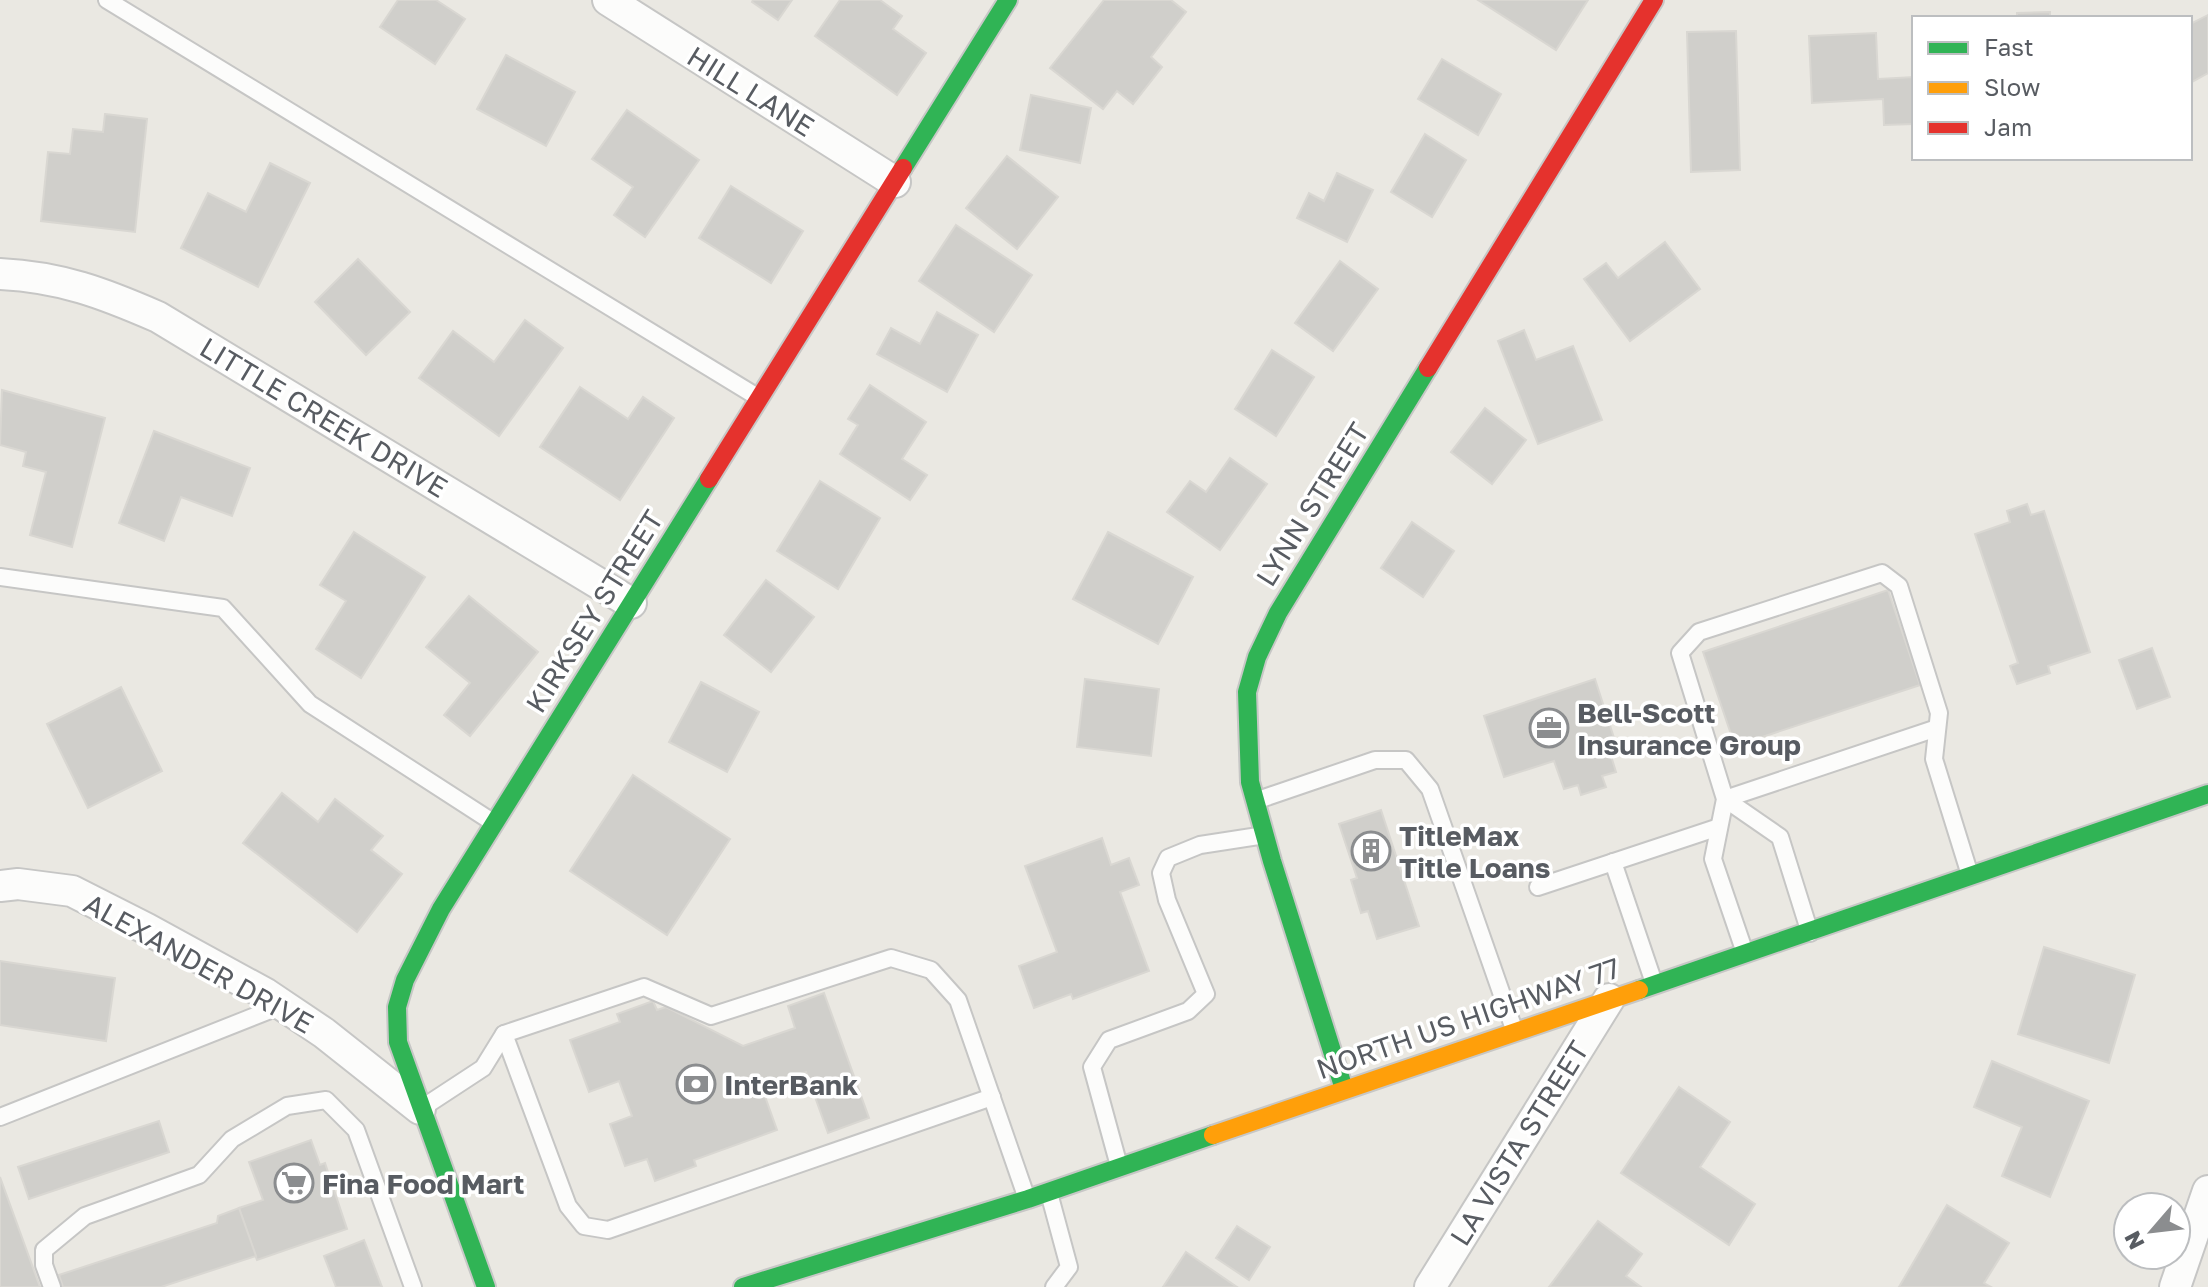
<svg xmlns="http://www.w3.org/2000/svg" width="2208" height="1287" font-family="'Golos Text',sans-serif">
<rect width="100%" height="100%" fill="#eae8e2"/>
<g fill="#d0cfcb" stroke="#d9d7d2" stroke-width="2">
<polygon points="398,0 436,0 465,19 435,64 380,27"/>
<polygon points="753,0 792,0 778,20 752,2"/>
<polygon points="840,0 880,0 902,16 893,29 926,53 897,95 815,36"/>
<polygon points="1104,0 1171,0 1186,12 1151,57 1162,67 1133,104 1117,91 1103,109 1050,68"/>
<polygon points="1478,0 1588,0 1556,50"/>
<polygon points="2050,12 2050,18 2017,18 2017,13"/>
<polygon points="2208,15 2208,73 2190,83 2190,24"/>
<polygon points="1736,31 1740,170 1691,172 1687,32"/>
<polygon points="1876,33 1878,79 1914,77 1914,124 1884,125 1883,99 1812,103 1809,36"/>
<polygon points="506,55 575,92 546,146 477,109"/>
<polygon points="1442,59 1501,94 1478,135 1418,99"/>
<polygon points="1031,95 1091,108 1080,163 1020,150"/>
<polygon points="627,110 699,160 645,237 614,215 633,187 592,159"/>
<polygon points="105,114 147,119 135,232 41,221 48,152 70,154 73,129 103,132"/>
<polygon points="1425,134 1466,160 1432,217 1391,192"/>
<polygon points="1007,156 1058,197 1017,249 966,208"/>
<polygon points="270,163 310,183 258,287 181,248 208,193 246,212"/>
<polygon points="1337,173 1373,190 1347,242 1297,218 1309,193 1324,201"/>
<polygon points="731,186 803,231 771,283 699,238"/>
<polygon points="956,225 1032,275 994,332 919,281"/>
<polygon points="1665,242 1700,289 1630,341 1584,279 1606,263 1618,278"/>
<polygon points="358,259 410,312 366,355 315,302"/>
<polygon points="1340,261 1378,289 1333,351 1295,323"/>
<polygon points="937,312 978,335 947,392 877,354 891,328 920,344"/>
<polygon points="525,320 563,348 499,436 419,378 453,331 494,362"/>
<polygon points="1524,330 1536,360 1573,346 1602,420 1538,444 1498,341"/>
<polygon points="1272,350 1314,377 1276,436 1235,409"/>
<polygon points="870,385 926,422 902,459 927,475 910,500 840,454 858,425 848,419"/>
<polygon points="580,387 628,419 643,397 674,418 620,500 540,447"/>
<polygon points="2,390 105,418 72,547 30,535 46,472 23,466 26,452 0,445"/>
<polygon points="1485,408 1526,440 1492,484 1451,452"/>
<polygon points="154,431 250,468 232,516 181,497 164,541 119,523"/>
<polygon points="1230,458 1267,484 1220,550 1167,512 1190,481 1206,492"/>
<polygon points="820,481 880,518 838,589 777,551"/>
<polygon points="2027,504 2031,515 2044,511 2090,652 2048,666 2050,673 2017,684 2010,666 2018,663 1975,534 2010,522 2007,511"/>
<polygon points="1412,522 1454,551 1423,597 1381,568"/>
<polygon points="354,532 425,577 361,678 316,649 346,601 320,585"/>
<polygon points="1108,532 1193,577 1158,644 1073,599"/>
<polygon points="766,580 814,617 771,672 724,635"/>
<polygon points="1888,590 1920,685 1735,746 1703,652"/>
<polygon points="469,596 538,652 470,736 444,715 470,683 426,647"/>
<polygon points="2152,648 2170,697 2137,709 2119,660"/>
<polygon points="1085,679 1159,689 1151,756 1077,747"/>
<polygon points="1595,679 1615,741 1607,743 1616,772 1602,776 1606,787 1581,795 1578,785 1564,789 1554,761 1504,777 1484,716"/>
<polygon points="701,682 759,712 727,772 669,742"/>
<polygon points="121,687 162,771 88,808 47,724"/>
<polygon points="633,775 730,839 667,935 570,871"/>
<polygon points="282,793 318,822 335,799 383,836 371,850 402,874 357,932 243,843"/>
<polygon points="1381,810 1419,926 1377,939 1368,911 1361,913 1351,880 1357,878 1339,824"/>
<polygon points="1102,838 1111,865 1129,858 1139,885 1120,892 1149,971 1073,999 1071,994 1034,1008 1019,966 1057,952 1025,866"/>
<polygon points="2044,947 2135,975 2109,1063 2018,1034"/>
<polygon points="0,961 115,978 106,1041 0,1025"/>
<polygon points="824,993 869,1118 828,1133 806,1072 762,1088 777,1130 694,1160 696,1166 655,1181 647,1159 625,1166 610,1124 632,1116 619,1081 589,1092 570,1040 620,1022 617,1014 653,1001 657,1010 666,1007 743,1046 795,1028 788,1006"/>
<polygon points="1992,1061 2089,1101 2050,1197 2002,1176 2022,1127 1974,1107"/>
<polygon points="1679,1087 1730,1122 1700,1167 1755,1204 1729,1245 1621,1173"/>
<polygon points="159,1121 169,1152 29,1199 18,1167"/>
<polygon points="311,1140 320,1165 325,1163 347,1229 257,1260 239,1208 263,1200 249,1162"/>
<polygon points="0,1177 40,1287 0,1287"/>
<polygon points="1947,1205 2009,1243 1984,1283 1991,1287 1899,1287"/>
<polygon points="239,1208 256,1256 161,1287 63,1287 59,1275 217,1223 218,1216"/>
<polygon points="1598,1221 1642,1254 1626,1276 1641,1287 1549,1287"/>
<polygon points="1237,1226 1270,1247 1249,1280 1216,1258"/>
<polygon points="364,1240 382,1287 336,1287 324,1256"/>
<polygon points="1186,1252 1237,1287 1163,1287"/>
</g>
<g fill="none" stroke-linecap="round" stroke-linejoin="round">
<defs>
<g id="lane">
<polyline points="107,0 759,398"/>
<polyline points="0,577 223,608 310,704 494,823"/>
<polyline points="1725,799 1937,728"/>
<polyline points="1725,799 1780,837 1810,933"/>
<polyline points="1255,801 1375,760 1406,760 1430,789 1515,1032"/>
<polyline points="1613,862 1654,983"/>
<polyline points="1538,887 1719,827"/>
<polyline points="1745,953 1713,859 1725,799 1680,653 1699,632 1882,573 1899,586 1939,713 1934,759 1970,875"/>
<polyline points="504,1034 568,1206 584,1226 608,1230 992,1097"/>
<polyline points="422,1108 483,1068 504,1034 644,987 711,1016 891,958 931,970 958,1000 1026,1196"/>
<polyline points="0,1117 283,1005"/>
<polyline points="1119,1166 1092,1067 1109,1040 1188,1011 1206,994 1167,900 1161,873 1168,858 1200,845 1265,835"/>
<polyline points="1049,1193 1069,1267 1054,1287"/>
<polyline points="52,1287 44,1265 44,1250 85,1216 199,1175 232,1139 287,1106 326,1100 356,1130 413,1287"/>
</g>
<g id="street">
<polyline points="608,0 895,182"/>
<path d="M0,274C61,277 103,293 158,317L631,603"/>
<polyline points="0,886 18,884 72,891 147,929 266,994 324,1033 420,1109"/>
<polyline points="1430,1287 1609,999"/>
<polyline points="2175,1287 2208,1191"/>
</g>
<g id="fast">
<polyline points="903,168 1008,0"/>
<polyline points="1639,990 2208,794"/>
<polyline points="1344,1089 1272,861 1250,782 1247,692 1257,657 1278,613 1428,368"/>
<polyline points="486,1287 398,1042 397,1007 405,980 441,909 709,479"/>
<polyline points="743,1287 1028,1199 1213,1135"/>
</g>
<polyline id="slow" points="1213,1135 1639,990"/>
<g id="jam">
<polyline points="1428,368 1654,0"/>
<polyline points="709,479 903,168"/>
</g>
</defs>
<use href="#lane" stroke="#c6c6c5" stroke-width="20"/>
<use href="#street" stroke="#c6c6c5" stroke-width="34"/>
<use href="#fast" stroke="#c7c7c6" stroke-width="22"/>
<use href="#slow" stroke="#c7c7c6" stroke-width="22"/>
<use href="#jam" stroke="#c7c7c6" stroke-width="22"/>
<use href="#lane" stroke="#fcfcfb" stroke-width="16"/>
<use href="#street" stroke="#fcfcfb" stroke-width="30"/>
<use href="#fast" stroke="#30b455" stroke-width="18"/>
<use href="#slow" stroke="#ff9f0a" stroke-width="18"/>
<use href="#jam" stroke="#e5322d" stroke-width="18"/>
</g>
<defs>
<symbol id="office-ring" viewBox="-11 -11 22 22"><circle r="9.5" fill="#fff" stroke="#8b8d8f" stroke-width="1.5"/><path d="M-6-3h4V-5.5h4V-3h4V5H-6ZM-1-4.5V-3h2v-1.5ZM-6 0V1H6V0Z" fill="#8b8d8f"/></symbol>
<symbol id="building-ring" viewBox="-11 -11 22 22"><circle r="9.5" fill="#fff" stroke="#8b8d8f" stroke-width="1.5"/><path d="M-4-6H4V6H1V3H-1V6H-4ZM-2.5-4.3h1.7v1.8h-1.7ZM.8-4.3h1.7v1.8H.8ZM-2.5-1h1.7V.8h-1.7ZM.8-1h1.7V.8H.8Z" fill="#8b8d8f"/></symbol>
<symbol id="bank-ring" viewBox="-11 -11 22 22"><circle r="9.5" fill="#fff" stroke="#8b8d8f" stroke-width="1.5"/><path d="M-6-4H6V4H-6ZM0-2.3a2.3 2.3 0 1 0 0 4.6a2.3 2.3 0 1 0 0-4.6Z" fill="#8b8d8f"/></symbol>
<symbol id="supermarket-ring" viewBox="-11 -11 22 22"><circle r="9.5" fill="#fff" stroke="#8b8d8f" stroke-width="1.5"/><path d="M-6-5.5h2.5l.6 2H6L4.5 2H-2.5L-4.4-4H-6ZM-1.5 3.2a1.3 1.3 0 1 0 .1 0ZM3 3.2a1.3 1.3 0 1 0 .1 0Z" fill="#8b8d8f"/></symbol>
</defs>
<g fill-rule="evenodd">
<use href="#office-ring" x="1527" y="706" width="44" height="44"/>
<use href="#building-ring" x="1349" y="829" width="44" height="44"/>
<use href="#bank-ring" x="674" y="1062" width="44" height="44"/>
<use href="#supermarket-ring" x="272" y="1161" width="44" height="44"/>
</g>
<g text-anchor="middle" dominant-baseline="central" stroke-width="7" stroke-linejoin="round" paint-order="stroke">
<g font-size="28" fill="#585c62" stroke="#fff">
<text transform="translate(751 91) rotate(32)">HILL LANE</text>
<text transform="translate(324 417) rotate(31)">LITTLE CREEK DRIVE</text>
<text transform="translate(1312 504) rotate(-58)">LYNN STREET</text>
<text transform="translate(594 611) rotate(-58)">KIRKSEY STREET</text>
<text transform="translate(199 963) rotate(29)">ALEXANDER DRIVE</text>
<text transform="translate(1468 1018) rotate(-19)">NORTH US HIGHWAY 77</text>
<text transform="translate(1519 1143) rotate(-58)">LA VISTA STREET</text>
</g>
<g font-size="28" font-weight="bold" fill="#585c62" stroke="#fff" text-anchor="start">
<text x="1577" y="712">Bell-Scott<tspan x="1577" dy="32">Insurance Group</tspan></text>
<text x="1399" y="835">TitleMax<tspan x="1399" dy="32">Title Loans</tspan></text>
<text x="724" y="1084">InterBank</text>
<text x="322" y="1183">Fina Food Mart</text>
</g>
</g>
<rect x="1912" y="16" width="280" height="144" fill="#ffffff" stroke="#bcbec0" stroke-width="2"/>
<rect x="1928" y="42" width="40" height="12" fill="#30b455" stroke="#bcbec0" stroke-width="2"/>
<text x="1984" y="56" font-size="24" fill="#585c62">Fast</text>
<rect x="1928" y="82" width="40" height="12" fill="#ff9f0a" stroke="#bcbec0" stroke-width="2"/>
<text x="1984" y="96" font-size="24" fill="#585c62">Slow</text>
<rect x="1928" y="122" width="40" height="12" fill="#e5322d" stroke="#bcbec0" stroke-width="2"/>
<text x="1984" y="136" font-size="24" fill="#585c62">Jam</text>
<g transform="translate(2152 1231) rotate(242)"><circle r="38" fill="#ffffff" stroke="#bcbec0" stroke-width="2"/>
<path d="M0-6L14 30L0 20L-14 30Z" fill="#8b8d8f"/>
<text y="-12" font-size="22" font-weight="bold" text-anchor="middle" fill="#585c62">N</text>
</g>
</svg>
